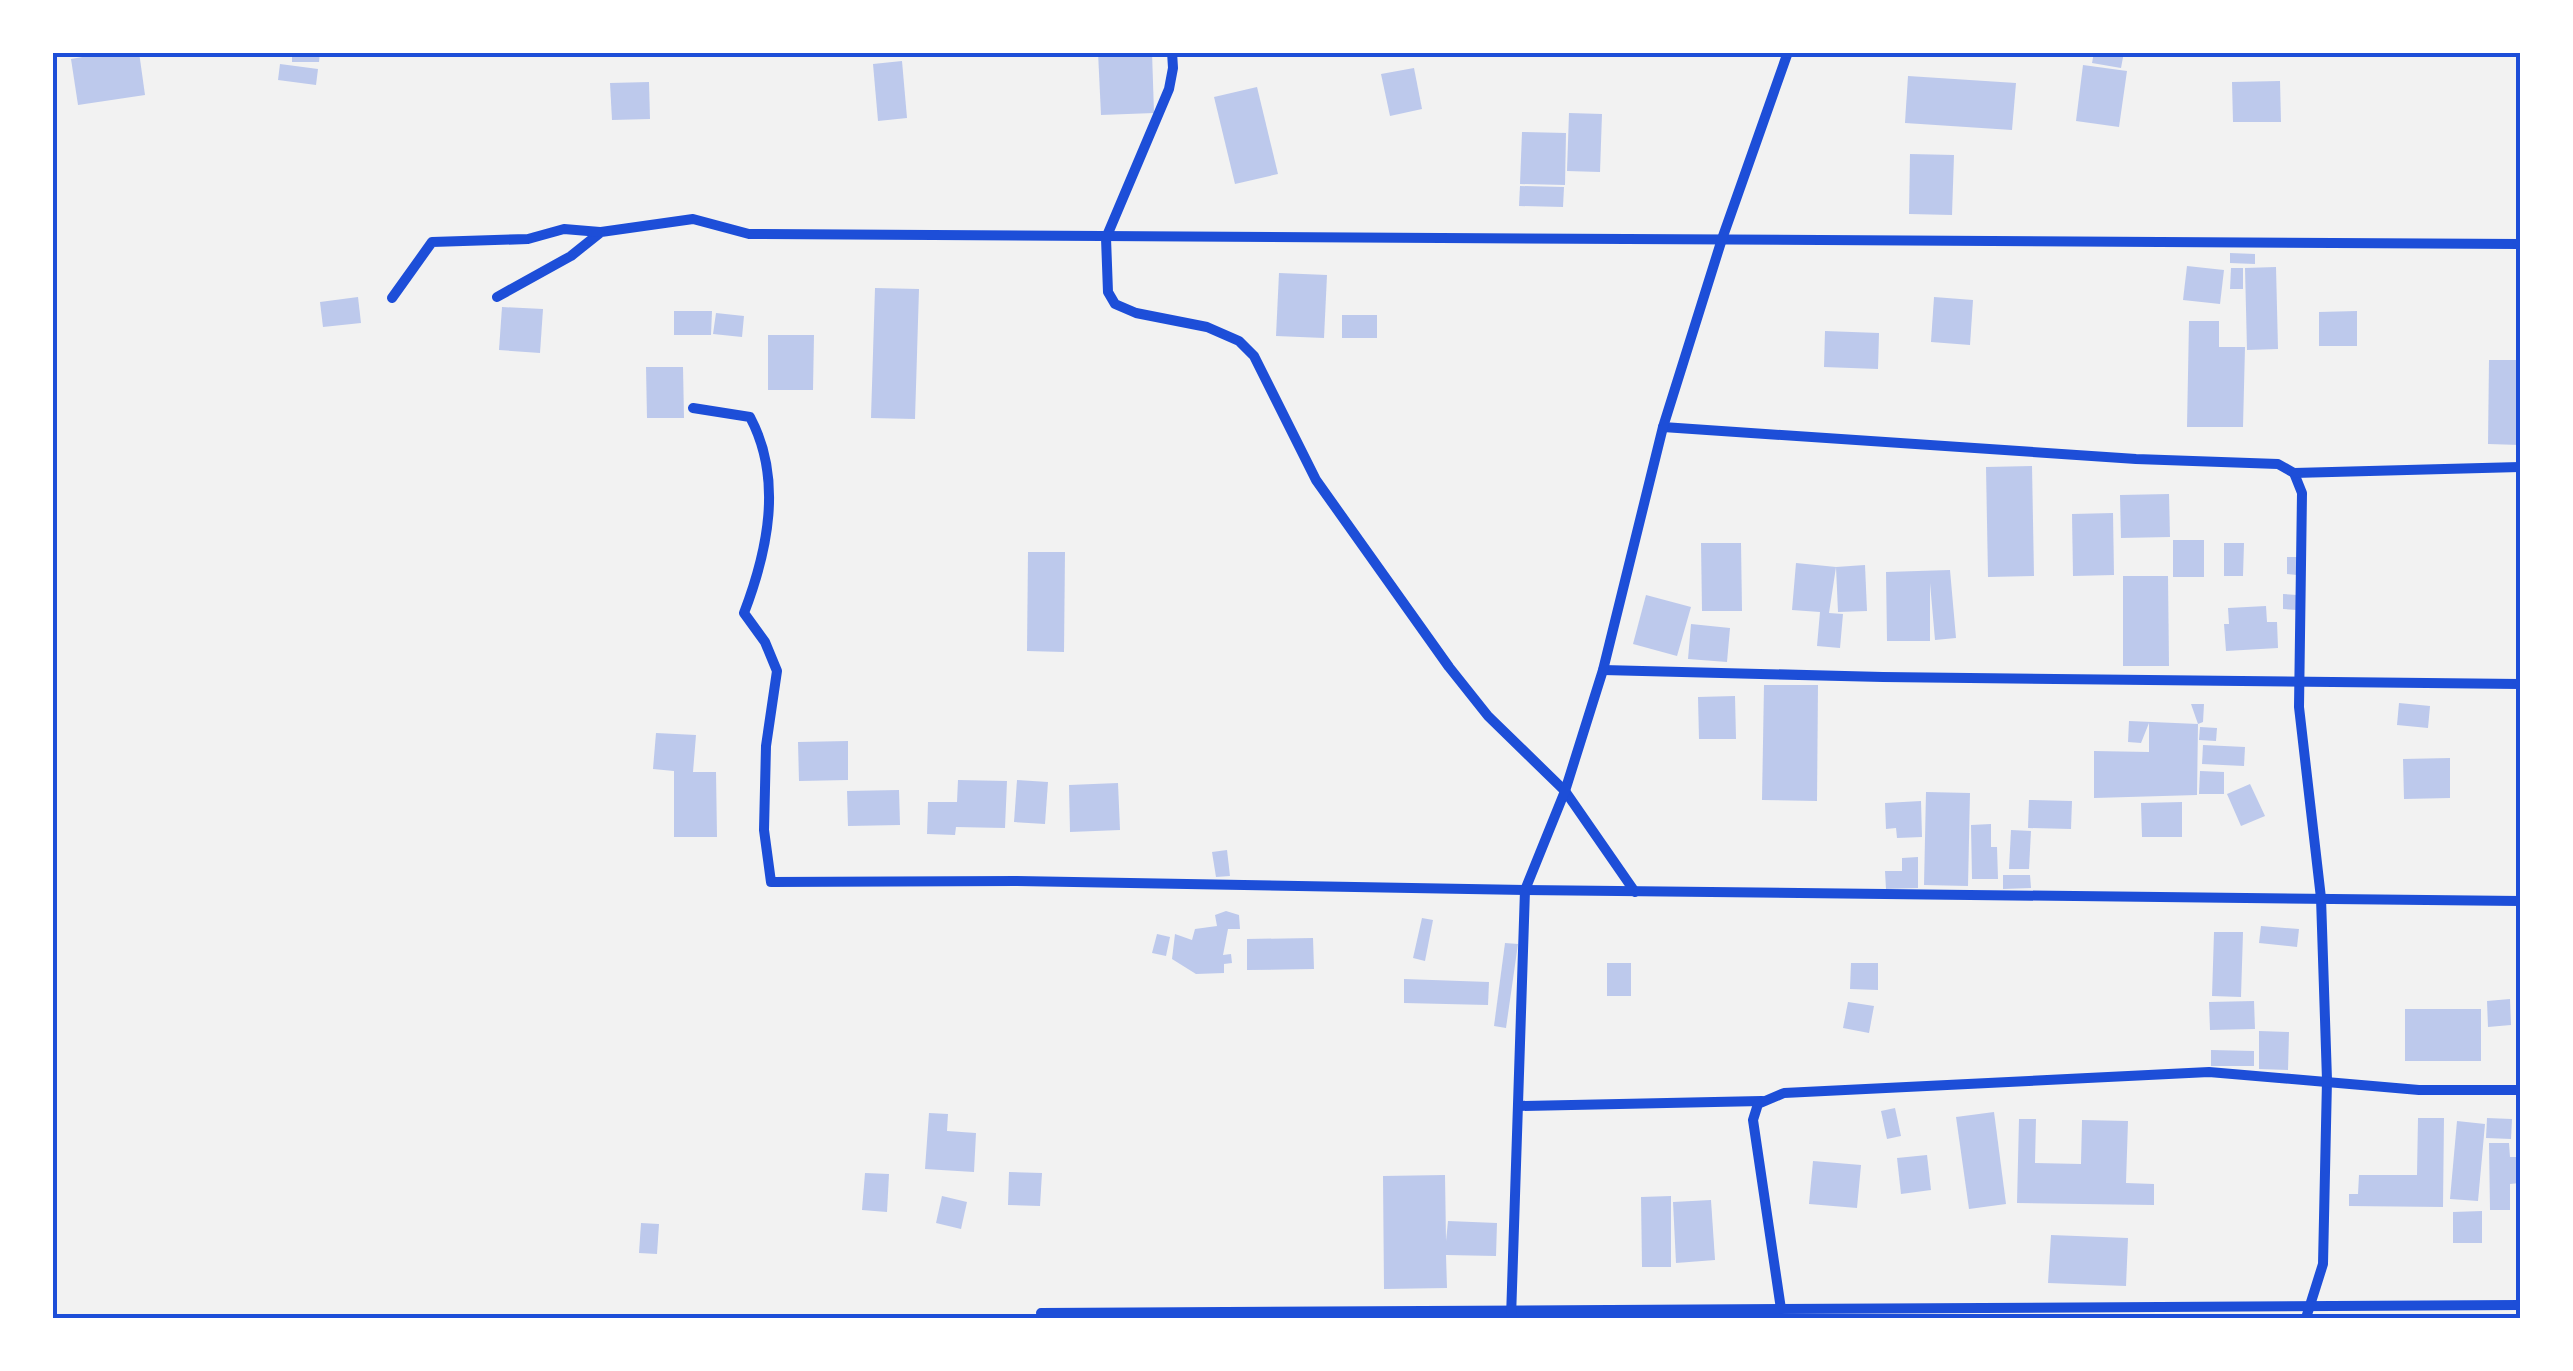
<svg xmlns="http://www.w3.org/2000/svg" width="2573" height="1371" font-family="Commissioner,sans-serif">
<rect width="100%" height="100%" fill="#f2f2f2"/>
<g fill="#bdc9ec">
<polygon points="111,52 139,52 145,95 78,105 71,59"/>
<polygon points="292,52 320,52 319,62 292,62"/>
<polygon points="1098,52 1152,52 1154,113 1101,115"/>
<polygon points="2094,52 2124,52 2121,68 2092,63"/>
<polygon points="902,61 907,118 878,121 873,64"/>
<polygon points="280,64 318,69 316,85 278,80"/>
<polygon points="2083,65 2127,71 2119,127 2076,121"/>
<polygon points="1414,68 1422,109 1390,116 1381,74"/>
<polygon points="1908,76 2016,83 2012,130 1905,123"/>
<polygon points="2280,81 2281,122 2233,122 2232,82"/>
<polygon points="649,82 650,119 612,120 610,83"/>
<polygon points="1257,87 1278,174 1235,184 1214,97"/>
<polygon points="1569,113 1602,114 1600,172 1567,171"/>
<polygon points="1522,132 1566,133 1565,185 1520,184"/>
<polygon points="1910,154 1954,155 1952,215 1909,214"/>
<polygon points="1520,186 1564,187 1563,207 1519,206"/>
<polygon points="2230,253 2255,254 2255,264 2230,263"/>
<polygon points="2187,266 2224,270 2220,304 2183,300"/>
<polygon points="2276,267 2278,349 2247,350 2245,268"/>
<polygon points="2231,268 2243,268 2243,289 2230,289"/>
<polygon points="1279,273 1327,275 1324,338 1276,336"/>
<polygon points="875,288 919,289 915,419 871,418"/>
<polygon points="358,297 361,323 323,327 320,302"/>
<polygon points="1934,297 1973,300 1970,345 1931,342"/>
<polygon points="502,307 543,309 540,353 499,350"/>
<polygon points="674,311 712,311 711,335 674,335"/>
<polygon points="2357,311 2357,346 2319,346 2319,312"/>
<polygon points="716,313 744,316 742,337 713,334"/>
<rect x="1342" y="315" width="35" height="23"/>
<polygon points="2189,321 2219,321 2219,347 2245,347 2243,427 2187,427"/>
<polygon points="1825,331 1879,333 1878,369 1824,367"/>
<polygon points="768,335 814,335 813,390 768,390"/>
<polygon points="2489,360 2520,360 2520,445 2488,444"/>
<polygon points="646,367 683,367 684,418 647,418"/>
<polygon points="2032,466 2034,576 1988,577 1986,467"/>
<polygon points="2169,494 2170,537 2121,538 2120,495"/>
<polygon points="2113,513 2114,575 2073,576 2072,514"/>
<rect x="2173" y="540" width="31" height="37"/>
<polygon points="1701,543 1741,543 1742,611 1702,611"/>
<polygon points="2224,543 2244,543 2243,576 2224,576"/>
<polygon points="1028,552 1065,552 1064,652 1027,651"/>
<polygon points="2287,557 2297,557 2297,575 2287,574"/>
<polygon points="1796,563 1836,567 1829,613 1843,614 1840,648 1817,646 1820,612 1792,610"/>
<polygon points="1865,565 1867,611 1838,612 1836,567"/>
<polygon points="1950,570 1956,638 1935,640 1930,583 1930,641 1887,641 1886,572"/>
<polygon points="2123,576 2168,576 2169,666 2123,666"/>
<polygon points="2283,594 2297,595 2297,610 2283,609"/>
<polygon points="1646,595 1691,607 1677,656 1633,644"/>
<polygon points="2266,606 2267,622 2277,622 2278,648 2226,651 2224,624 2229,624 2228,608"/>
<polygon points="1691,624 1730,628 1727,662 1688,659"/>
<polygon points="1764,685 1818,685 1817,801 1762,800"/>
<polygon points="1735,696 1736,739 1699,739 1698,697"/>
<polygon points="2399,703 2430,706 2428,728 2397,725"/>
<polygon points="2191,704 2204,704 2203,722 2198,724"/>
<polygon points="2129,721 2198,724 2197,795 2094,798 2094,751 2149,752 2149,723 2141,743 2128,742"/>
<polygon points="2200,727 2217,728 2216,741 2199,740"/>
<polygon points="656,733 696,735 693,772 716,772 717,837 674,837 674,771 653,769"/>
<polygon points="848,741 848,780 799,781 798,742"/>
<polygon points="2203,745 2245,747 2244,766 2202,764"/>
<polygon points="2450,758 2450,798 2404,799 2403,759"/>
<polygon points="2200,771 2224,772 2224,794 2199,794"/>
<polygon points="958,780 1007,781 1005,828 956,827 955,835 927,834 928,802 957,802"/>
<polygon points="1017,780 1048,782 1045,824 1014,822"/>
<polygon points="1118,783 1120,830 1070,832 1069,785"/>
<polygon points="2250,784 2265,816 2241,826 2227,794"/>
<polygon points="899,790 900,825 848,826 847,791"/>
<polygon points="1926,792 1970,793 1968,886 1924,885"/>
<polygon points="2029,800 2072,801 2071,829 2028,828"/>
<polygon points="1921,801 1922,837 1897,838 1896,828 1886,829 1885,803"/>
<polygon points="2182,802 2182,837 2142,837 2141,803"/>
<polygon points="1991,824 1991,847 1997,847 1998,879 1972,879 1971,825"/>
<polygon points="2011,830 2031,831 2029,869 2009,869"/>
<polygon points="1227,850 1230,876 1216,877 1212,852"/>
<polygon points="1918,857 1918,888 1886,889 1885,871 1902,871 1902,858"/>
<polygon points="2003,875 2030,875 2031,888 2003,889"/>
<polygon points="1226,911 1239,915 1240,929 1228,929 1223,955 1231,954 1232,963 1224,964 1224,973 1196,974 1172,959 1175,934 1192,940 1195,929 1217,926 1215,915"/>
<polygon points="1422,918 1433,920 1425,961 1413,958"/>
<polygon points="2261,926 2299,929 2297,947 2259,943"/>
<polygon points="2214,932 2243,932 2241,997 2212,996"/>
<polygon points="1157,934 1170,937 1166,956 1152,953"/>
<polygon points="1313,938 1314,969 1247,970 1247,939"/>
<polygon points="1505,943 1518,944 1506,1028 1494,1026"/>
<rect x="1607" y="963" width="24" height="33"/>
<polygon points="1851,963 1878,963 1878,990 1850,989"/>
<polygon points="1404,979 1489,982 1488,1005 1404,1003"/>
<polygon points="2510,999 2511,1025 2488,1027 2487,1001"/>
<polygon points="2254,1001 2255,1029 2210,1030 2209,1002"/>
<polygon points="1848,1002 1874,1006 1869,1033 1843,1028"/>
<rect x="2405" y="1009" width="76" height="52"/>
<polygon points="2259,1031 2289,1032 2288,1070 2259,1069"/>
<polygon points="2211,1050 2254,1051 2254,1066 2211,1066"/>
<polygon points="1895,1108 1901,1136 1887,1139 1881,1111"/>
<polygon points="1994,1112 2006,1204 1969,1209 1956,1117"/>
<polygon points="929,1113 948,1114 947,1131 976,1133 974,1172 925,1169"/>
<polygon points="2418,1118 2444,1118 2443,1207 2349,1206 2349,1194 2358,1194 2359,1175 2417,1175"/>
<polygon points="2487,1118 2512,1119 2511,1139 2486,1138"/>
<polygon points="2019,1119 2036,1119 2035,1163 2081,1164 2082,1120 2128,1121 2126,1183 2154,1184 2154,1205 2017,1203"/>
<polygon points="2457,1121 2485,1124 2478,1201 2450,1199"/>
<polygon points="2489,1143 2509,1143 2510,1157 2520,1157 2520,1183 2510,1184 2510,1210 2490,1210"/>
<polygon points="1927,1155 1931,1190 1901,1194 1897,1158"/>
<polygon points="1813,1161 1861,1165 1857,1208 1809,1204"/>
<polygon points="1009,1172 1042,1173 1040,1206 1008,1205"/>
<polygon points="865,1173 889,1174 887,1212 862,1210"/>
<polygon points="1445,1175 1446,1241 1448,1221 1497,1223 1496,1256 1446,1255 1447,1288 1384,1289 1383,1176"/>
<polygon points="942,1196 967,1202 961,1229 936,1223"/>
<polygon points="1671,1196 1671,1267 1642,1267 1641,1197"/>
<polygon points="1711,1200 1715,1260 1676,1263 1673,1202"/>
<polygon points="2482,1211 2482,1243 2453,1243 2453,1212"/>
<polygon points="641,1223 659,1224 657,1254 639,1253"/>
<polygon points="2051,1235 2128,1238 2126,1286 2048,1283"/>
</g>
<g fill="none" stroke-linecap="round" stroke-linejoin="round">
<g stroke="#1d4ed8" stroke-width="10">
<polyline points="1172,52 1173,68 1169,89 1106,238 1108,292 1115,304 1136,313 1207,327 1239,341 1254,356 1316,480 1449,667 1488,716 1565,791 1635,892"/>
<polyline points="497,297 571,256 601,232 693,219 749,234 2520,244"/>
<polyline points="392,298 432,242 528,239 564,229 600,232"/>
<path d="M693,408L750,417C783,479 768,550 744,613L765,642L777,671L766,746L764,830L771,882L1017,881L1525,890L2520,901"/>
<polyline points="1663,427 2136,459 2278,464 2294,473 2302,493 2299,707 2321,898 2327,1080 2323,1264 2306,1318"/>
<polyline points="2294,473 2520,467"/>
<polyline points="1603,670 1883,677 2520,684"/>
<polyline points="1518,1106 1762,1101"/>
<polyline points="1781,1309 1753,1120 1758,1104 1784,1093 2209,1072 2419,1090 2520,1090"/>
<polyline points="1041,1313 2520,1305"/>
<polyline points="1511,1318 1525,890 1565,791 1603,670 1663,427 1722,239 1788,52"/>
</g>
</g>
<rect width="2573" height="1371" fill="none" stroke="#ffffff" stroke-width="110"/>
<rect x="55" y="55" width="2463" height="1261" fill="none" stroke="#1d4ed8" stroke-width="4"/>
</svg>
